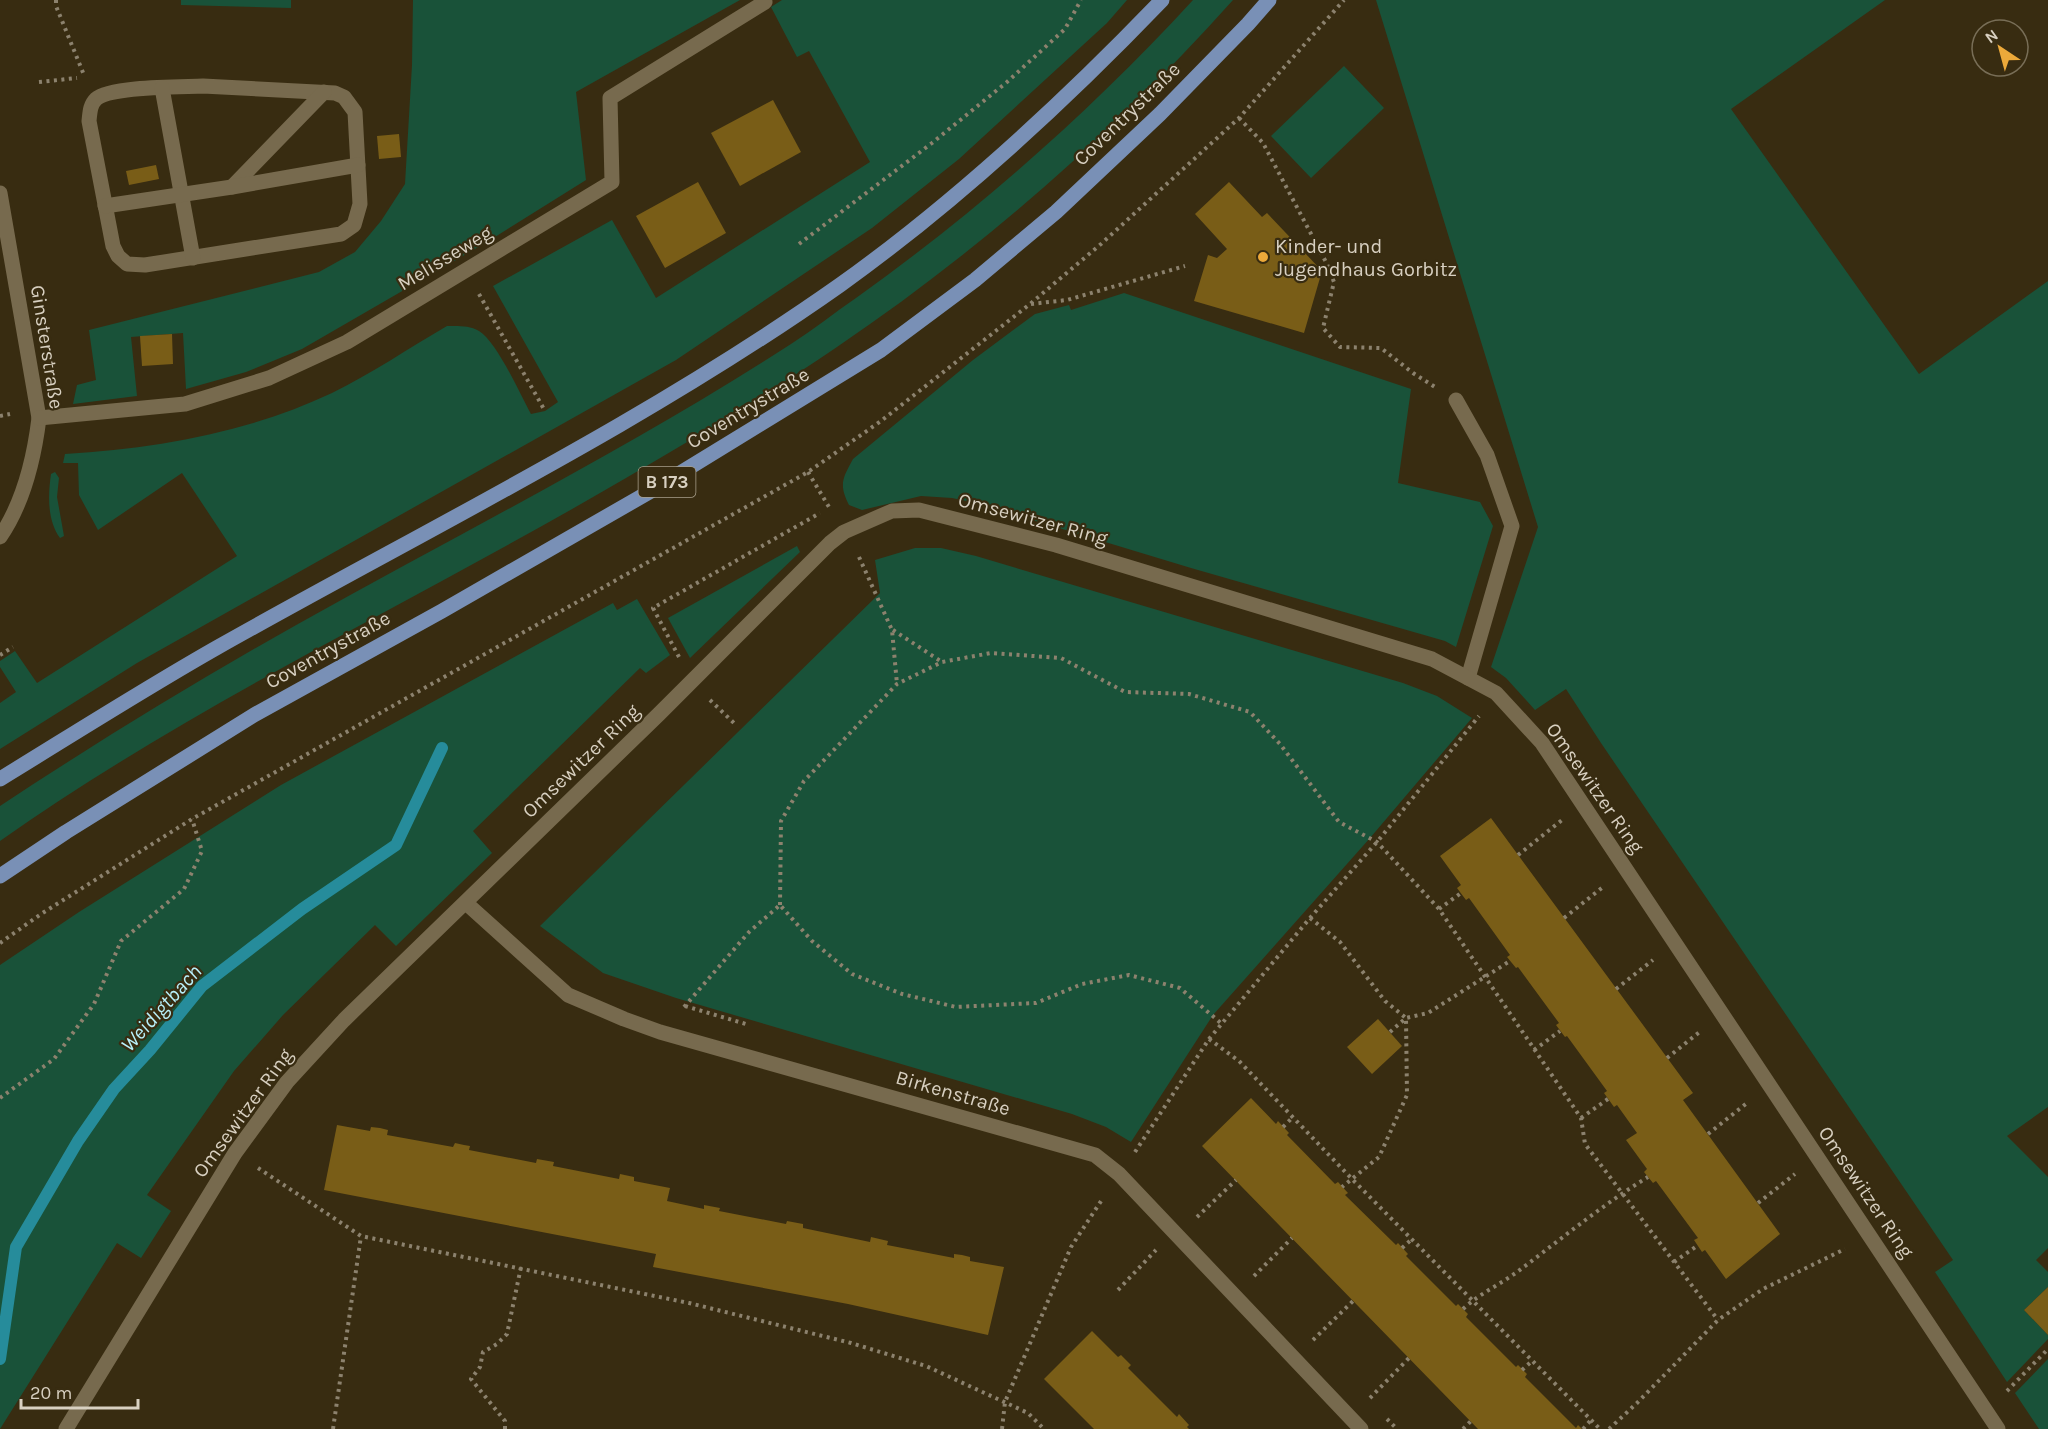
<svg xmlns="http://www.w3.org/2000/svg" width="2048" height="1429" font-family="Karla,sans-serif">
<rect width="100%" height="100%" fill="#382c11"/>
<g fill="#195239">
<polygon points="181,0 291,0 291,8 181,5"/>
<polygon points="413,0 740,0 576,92 586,180 487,242 302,349 246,372 186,389 183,333 131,337 137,396 73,404 77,385 96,380 89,330 319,272 355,252 381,221 405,184 412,65"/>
<path d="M782,0H1127L1107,23L959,159L872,228L676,360L137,663L0,749V703L16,692L0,667V661L15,651L37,683L237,556L182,473L98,530L79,495L78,463H63L65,454C157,448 247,433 332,393C371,374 409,348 447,326C457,326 469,325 479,331C497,342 520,394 531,414L545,411L558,402L493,286L612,220L656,298L870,162L809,51L797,57L771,7Z"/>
<path d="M1193,0H1233C1116,131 983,248 837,347C769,393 697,437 626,478C418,600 197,702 0,841V806C97,742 196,681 298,624C462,532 632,447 791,344C813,330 834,313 856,298C979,210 1091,111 1193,0Z"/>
<polygon points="1376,0 1885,0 1731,109 1919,374 2048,281 2048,1107 2007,1136 2048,1177 2048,1248 2036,1260 2048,1272 2048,1287 2024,1310 2048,1335 2048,1339 2007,1382 1935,1272 1953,1260 1601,743 1566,689 1535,710 1506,678 1491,667 1538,527"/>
<polygon points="1344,66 1384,108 1311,178 1271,136"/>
<path d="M1124,293L1411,389L1398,483L1480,502L1493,526L1456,647L1445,641L1191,568L976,503L952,498L921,496L862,510L849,505C839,485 842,479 853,459L973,360L1035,314L1069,305L1071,310Z"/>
<path d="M55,472L59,478L57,497L64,536L60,538C47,520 48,495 51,474Z"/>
<polygon points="797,546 800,552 690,658 668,618"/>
<polygon points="915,548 941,548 976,556 1403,683 1437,696 1472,718 1370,838 1213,1015 1131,1142 1106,1127 1072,1114 676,998 603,973 540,926 880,593 875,560"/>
<polygon points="637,599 670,655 646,673 640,668 473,831 492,853 396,946 375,925 283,1015 234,1071 147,1195 171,1211 141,1258 117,1243 0,1429 0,965 79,912 281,785 613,603 617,610"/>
<polygon points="2048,1359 2048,1429 2039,1429 2015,1393"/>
</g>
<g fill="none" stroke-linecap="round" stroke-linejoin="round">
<polyline stroke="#268c9b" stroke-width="12" points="0,1359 16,1247 78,1141 114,1089 150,1050 202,986 302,909 396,845 442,748"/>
</g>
<g fill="#795d17">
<polygon points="773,100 801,152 740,186 711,133"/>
<polygon points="399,134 401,157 379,159 377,136"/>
<polygon points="156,165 159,179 129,185 126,171"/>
<polygon points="698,182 726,233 665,268 636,216"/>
<polygon points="1229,182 1262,217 1267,213 1322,271 1304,333 1194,301 1208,255 1217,258 1227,249 1195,214"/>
<polygon points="172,334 173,364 142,366 140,336"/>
<polygon points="1491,818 1693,1093 1683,1100 1780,1234 1726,1279 1705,1250 1702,1252 1694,1240 1698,1238 1656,1181 1653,1183 1644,1172 1647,1169 1626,1140 1637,1133 1617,1105 1614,1107 1604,1093 1607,1091 1567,1036 1565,1037 1556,1025 1559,1023 1518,967 1516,968 1507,957 1510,955 1469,898 1466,900 1457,888 1461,885 1440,856"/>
<polygon points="1378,1019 1402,1046 1372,1074 1347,1047"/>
<polygon points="1251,1098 1276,1124 1278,1121 1289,1133 1287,1135 1335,1184 1338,1182 1348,1193 1345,1195 1396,1245 1398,1243 1408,1254 1406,1256 1456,1306 1458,1304 1468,1314 1466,1317 1516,1367 1518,1365 1527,1374 1525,1377 1576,1428 1578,1425 1582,1429 1478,1429 1202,1146"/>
<polygon points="337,1125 370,1131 371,1127 380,1128 388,1130 387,1135 453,1147 455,1143 464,1145 470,1146 469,1150 536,1163 537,1159 554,1162 553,1166 619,1179 620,1174 634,1177 634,1181 670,1188 667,1201 704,1209 704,1205 720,1208 719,1211 786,1224 787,1221 803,1224 803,1228 870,1242 871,1237 888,1241 887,1245 954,1258 954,1254 962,1255 970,1257 970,1261 1004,1267 988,1335 848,1304 653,1267 656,1254 324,1190"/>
<polygon points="2048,1287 2048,1335 2024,1310"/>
<polygon points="1092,1331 1118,1357 1121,1355 1131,1365 1128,1368 1177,1417 1179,1414 1189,1425 1187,1427 1189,1429 1094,1429 1044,1379"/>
</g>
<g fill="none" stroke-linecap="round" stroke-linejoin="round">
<g stroke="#8c826e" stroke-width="4" stroke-dasharray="3 4.5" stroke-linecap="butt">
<polyline points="56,0 56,6 84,75"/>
<polyline points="39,82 77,78"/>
<polyline points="1239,118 1263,143 1327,264 1334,282 1323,328 1340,347 1381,348 1413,373 1435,387"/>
<polyline points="799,244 932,143 1007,82 1065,29 1081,0"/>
<polyline points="479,294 545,411"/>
<polyline points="1031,304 1067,300 1185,266"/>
<polyline points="0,416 10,414"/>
<polyline points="808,472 829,507 826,509"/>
<polyline points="859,557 892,630 897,684"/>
<polyline points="893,630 942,662"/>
<polyline points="0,655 13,647"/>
<polyline points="679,657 653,608 820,513"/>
<polyline points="710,700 736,725"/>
<polyline points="1518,855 1562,820"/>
<polyline points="780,905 781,821 804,781 897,684 942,662 991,653 1061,658 1125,692 1189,694 1250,712 1280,744 1339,822 1377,842 1439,909 1581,1118 1585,1144 1718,1320"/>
<polyline points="1439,909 1461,893"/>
<polyline points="1310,918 1340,942 1385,1001 1406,1018 1407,1095 1379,1157 1342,1187"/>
<polyline points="1564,918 1603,887"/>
<polyline points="0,943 41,914 192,819 808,472 881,421 1030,304 1101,244 1239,118 1344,0"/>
<polyline points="1616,989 1653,960"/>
<polyline points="685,1006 746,1024"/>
<polyline points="684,1007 749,932 780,905 812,941 852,974 902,994 956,1007 1036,1003 1082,984 1129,975 1180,988 1222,1024"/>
<polyline points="1390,1032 1406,1018 1428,1013 1510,961"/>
<polyline points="1209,1039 1239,1061 1352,1179 1600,1429"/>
<polyline points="1534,1050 1560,1031"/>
<polyline points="1667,1058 1702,1030"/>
<polyline points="0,1098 54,1059 94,1004 121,941 184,889 202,851 192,819"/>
<polyline points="1581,1118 1608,1099"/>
<polyline points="1283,1127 1293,1117"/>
<polyline points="1708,1134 1747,1103"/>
<polyline points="1135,1152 1209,1039 1310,918 1377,842 1479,716"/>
<polyline points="258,1168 361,1236 689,1303 851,1343 926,1366 1028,1413 1044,1429"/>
<polyline points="1758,1203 1795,1174"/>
<polyline points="1197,1217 1236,1180"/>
<polyline points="1402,1248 1412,1239"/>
<polyline points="1674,1262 1697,1246"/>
<polyline points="1254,1276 1292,1238"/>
<polyline points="1118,1290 1156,1250"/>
<path d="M1463,1309C1479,1294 1499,1285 1517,1272C1560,1240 1602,1205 1648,1177"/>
<polyline points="1313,1340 1353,1301"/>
<polyline points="1522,1370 1532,1361"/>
<polyline points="2007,1391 2048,1349"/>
<polyline points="1370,1398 1409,1358"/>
<polyline points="1387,1419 1397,1429"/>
<polyline points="333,1429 361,1236"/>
<polyline points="505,1429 505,1421 471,1379 480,1367 483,1352 497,1344 507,1334 521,1267"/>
<polyline points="1002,1429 1005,1402 1071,1247 1103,1198"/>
<polyline points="1463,1429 1471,1421"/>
<polyline points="1583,1429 1591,1420"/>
<polyline points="1609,1429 1637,1403 1718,1320 1763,1289 1845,1249"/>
</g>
<g stroke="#776a4e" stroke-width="15">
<path d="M203,86L335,93L344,97L355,112L360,204L354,225L341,234L145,265L127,264L118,256L113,246L89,121C90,112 90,105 96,99C110,86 181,87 203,86Z"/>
<polyline points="162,88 193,258"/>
<polyline points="232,187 324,92"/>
<path d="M0,193L39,418C34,459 24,502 0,537"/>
<polyline points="105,206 232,187 358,165"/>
<polyline points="1456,400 1487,455 1512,526 1468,678"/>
<polyline points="39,418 185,404 269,378 347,342 612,182 610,98 765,2"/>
<polyline points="466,903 568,995 624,1019 660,1032 1095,1155 1119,1174 1361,1429"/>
<polyline points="66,1429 235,1153 287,1082 344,1020 659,714 830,543 844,532 892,511 919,510 1056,545 1432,659 1496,693 1542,743 1998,1429"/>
</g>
<g stroke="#7990b6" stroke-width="15">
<path d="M0,779C72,735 144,689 218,647C427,529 643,424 840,285C956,202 1063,103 1162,0"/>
<polyline points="0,876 66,832 254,715 442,611 651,491 881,350 975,280 1056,212 1160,114 1248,24 1269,0"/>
</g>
</g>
<circle fill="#eca93a" stroke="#382c11" stroke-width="2" cx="1263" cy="257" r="6"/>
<g text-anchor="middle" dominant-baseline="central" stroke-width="4.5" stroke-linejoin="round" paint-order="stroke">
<rect fill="#382c11" stroke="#a89f8c" stroke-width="1.5" x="638.5" y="467" width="57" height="30" rx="4.5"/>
<g font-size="18" font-weight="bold" fill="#d8d0c1">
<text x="667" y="482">B 173</text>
</g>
<g font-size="20" fill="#d8d0c1" stroke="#382c11">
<text transform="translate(1127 114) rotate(-44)">Coventrystraße</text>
<text transform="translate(445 258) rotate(-31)">Melisseweg</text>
<text transform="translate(47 347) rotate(81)">Ginsterstraße</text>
<text transform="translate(748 408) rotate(-31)">Coventrystraße</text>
<text transform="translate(1033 519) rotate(15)">Omsewitzer Ring</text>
<text transform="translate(328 650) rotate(-29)">Coventrystraße</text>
<text transform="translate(581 761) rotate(-44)">Omsewitzer Ring</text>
<text transform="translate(1595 788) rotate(55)">Omsewitzer Ring</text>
<text transform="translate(953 1093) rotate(16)">Birkenstraße</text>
<text transform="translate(243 1113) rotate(-54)">Omsewitzer Ring</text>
<text transform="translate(1866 1192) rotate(56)">Omsewitzer Ring</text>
</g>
<g font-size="20" fill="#d8d0c1" stroke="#382c11" text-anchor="start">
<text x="1275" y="246">Kinder- und<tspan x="1275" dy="23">Jugendhaus Gorbitz</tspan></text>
</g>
<g font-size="21" font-style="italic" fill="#b8f0fa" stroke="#382c11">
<text transform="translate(161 1008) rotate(-48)">Weidigtbach</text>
</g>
</g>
<g transform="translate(2000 48) rotate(324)"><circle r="28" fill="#382c11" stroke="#786e57" stroke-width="1.5"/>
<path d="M0-4.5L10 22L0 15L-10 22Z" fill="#eca93a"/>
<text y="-9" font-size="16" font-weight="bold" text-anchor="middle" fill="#d8d0c1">N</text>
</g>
<path d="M21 1399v9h117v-9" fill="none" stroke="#d8d0c1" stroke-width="3"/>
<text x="30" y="1399" font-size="18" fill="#d8d0c1" stroke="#382c11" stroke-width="4.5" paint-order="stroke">20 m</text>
</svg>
